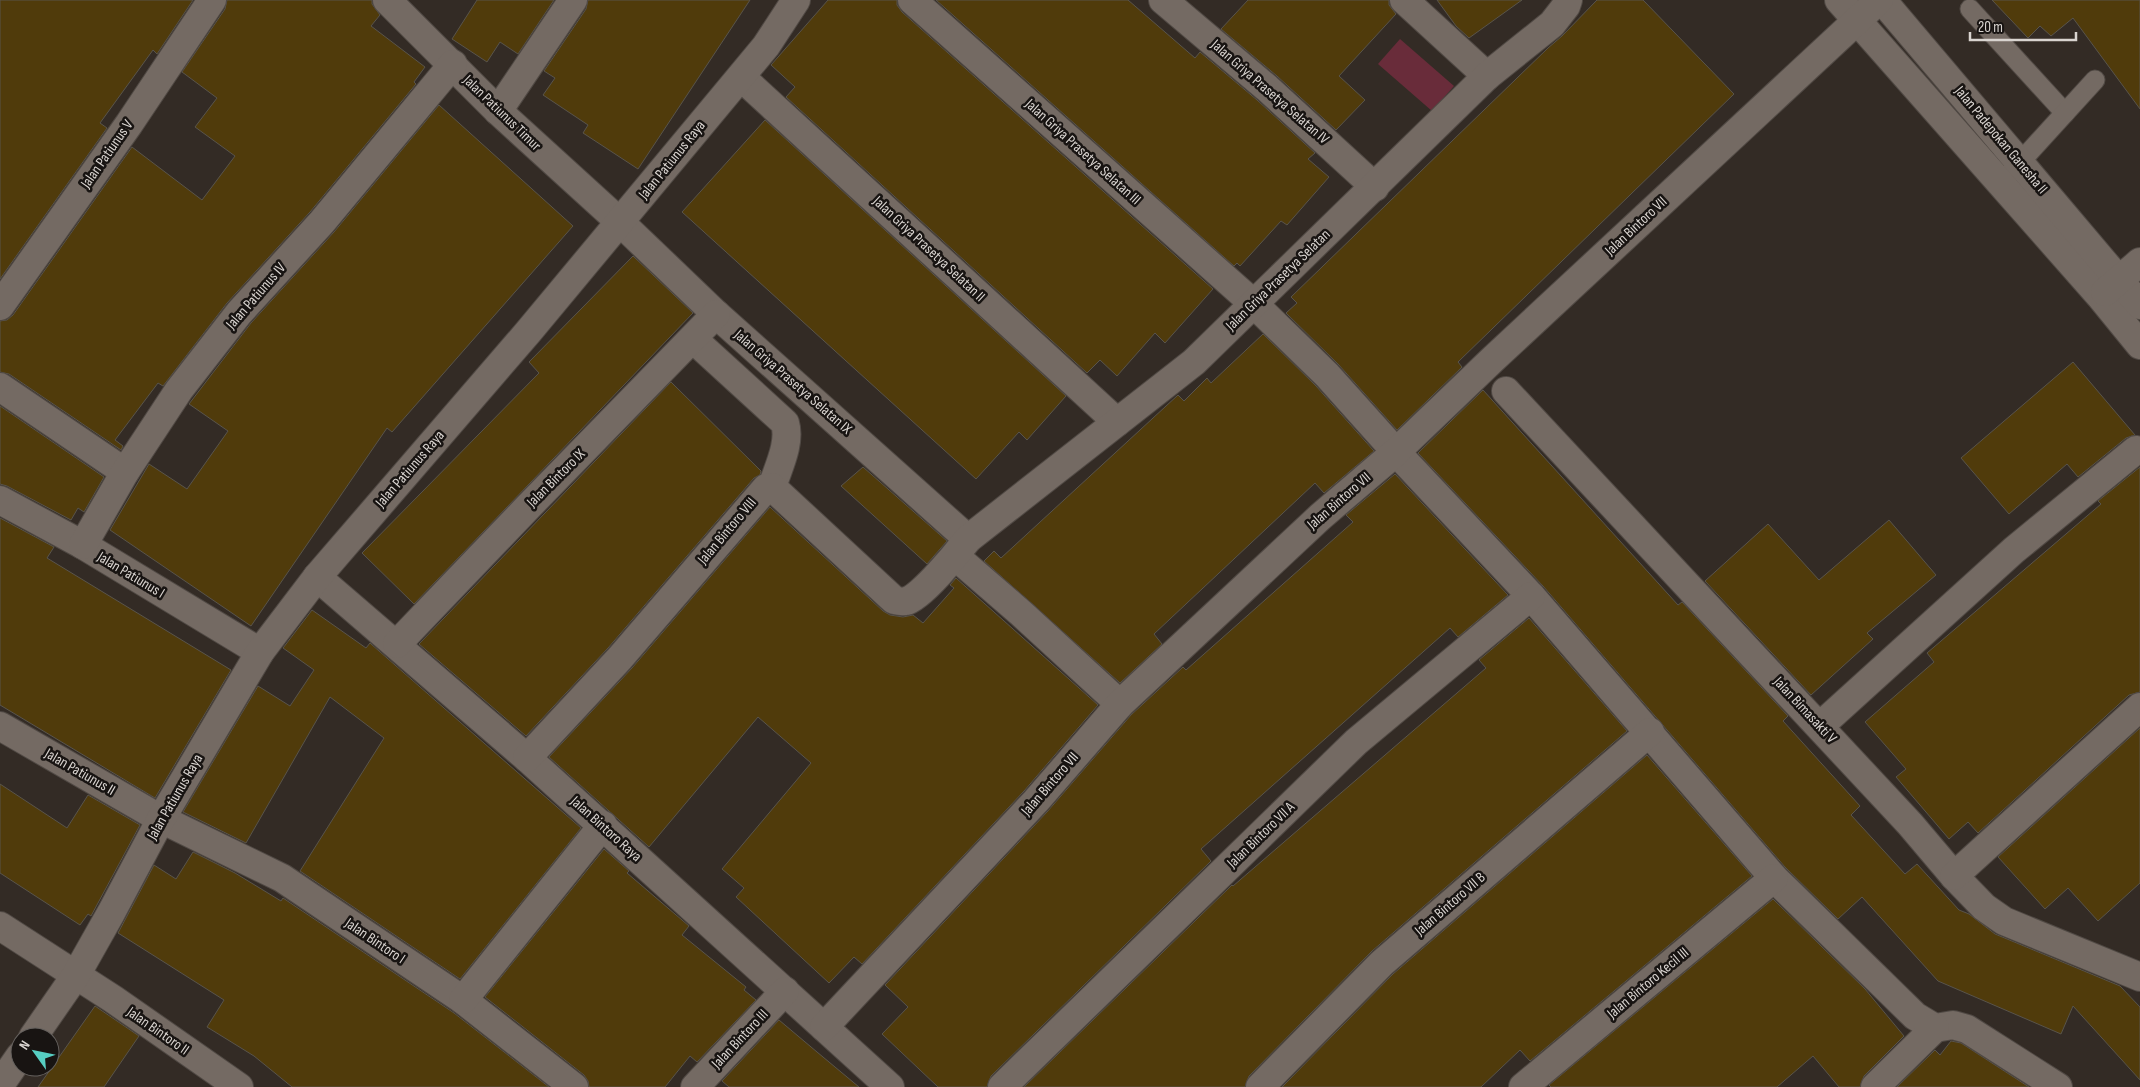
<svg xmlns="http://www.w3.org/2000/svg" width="2140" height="1087" font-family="'Sofia Sans Condensed',sans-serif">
<rect width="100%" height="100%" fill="#332b25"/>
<polygon fill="#692c3a" points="1400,39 1454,86 1432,111 1378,64"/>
<g fill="#503b0b" stroke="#59544b">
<polygon points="0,0 193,0 157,54 153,50 100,123 107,128 0,279"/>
<polygon points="227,0 372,0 372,4 380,15 371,26 425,67 414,82 416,84 310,212 227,303 163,386 158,383 115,440 123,446 121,450 9,374 0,372 0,321 7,320 13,315 132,147 202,200 235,156 195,127 217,98 182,72 225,9"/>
<polygon points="477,0 554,0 518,54 500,42 487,62 452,39"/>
<polygon points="588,0 750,0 638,169 583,133 588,125 543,95 555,78 544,71 586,9"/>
<polygon points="828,0 897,0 897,5 902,12 1213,289 1165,343 1155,333 1117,376 1100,360 1087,373 786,97 795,87 771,65"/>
<polygon points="936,0 1128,0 1195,58 1200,52 1257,100 1315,153 1308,159 1329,177 1287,225 1281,221 1240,266 1237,263 1234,266"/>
<polygon points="1248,0 1389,0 1389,5 1396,14 1339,76 1365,100 1336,130 1277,76 1221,29"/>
<polygon points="1437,0 1522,0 1469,38 1456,26"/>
<polygon points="1597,0 1643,0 1734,94 1458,362 1462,367 1397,430 1338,364 1286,313 1297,303 1291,297 1548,48 1562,36"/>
<polygon points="1992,0 2140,0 2140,109 2073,18 2051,36 2040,26 2028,38"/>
<polygon points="439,105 573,226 392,432 387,428 251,626 110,530 149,464 187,489 228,431 189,404 251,323 334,232"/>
<polygon points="765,120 1066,396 1027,440 1019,432 976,479 682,212"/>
<polygon points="633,256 693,313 414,604 362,553 539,373 529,362"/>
<polygon points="1263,334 1316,386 1374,451 1324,493 1315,483 1154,634 1162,644 1120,683 984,561 994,551 1001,558 1178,395 1184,401 1207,378 1211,383"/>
<polygon points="2073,362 2135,435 2126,438 2078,477 2067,464 2009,514 1961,458"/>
<polygon points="671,382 761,471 760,475 754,478 608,648 526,736 419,644"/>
<polygon points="1483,390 1678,605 1682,602 1788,716 1783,721 1860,806 1851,815 1905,874 1917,864 1959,910 1969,914 1995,934 2120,986 2140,1007 2140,1080 2073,1006 2061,1034 1938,981 1862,897 1838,919 1785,867 1543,586 1418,453"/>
<polygon points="0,406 104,477 84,512 78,508 71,520 7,486 0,484"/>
<polygon points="863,467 947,541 927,564 841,486"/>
<polygon points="2140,467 2140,692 2129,695 1978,833 1968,822 1949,839 1896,777 1906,769 1865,722 1934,662 1927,653 2101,504 2098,501"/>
<polygon points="1395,474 1508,595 1458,637 1450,628 1201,849 1211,861 991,1076 987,1087 938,1087 882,1034 908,1007 885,985 1047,812 1131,715 1183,667 1186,670 1353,522 1346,515"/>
<polygon points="770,507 883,611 890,615 903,617 913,615 923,623 954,588 950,585 956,578 1098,705 1024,791 862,964 854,957 829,983 736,897 744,888 722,869 811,763 758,717 649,847 549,757 632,668"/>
<polygon points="0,518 54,547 47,558 231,670 155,798 0,705"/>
<polygon points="1889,520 1936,575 1867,633 1873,639 1811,695 1705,581 1768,524 1819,580"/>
<polygon points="312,610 366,648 370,643 371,644 581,828 460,979 300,871 384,738 330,697 246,843 183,812 258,686 290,706 314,670 283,648"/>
<polygon points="1529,618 1627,731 1372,951 1249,1076 1245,1087 1024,1087 1232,885 1233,886 1486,668 1479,660"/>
<polygon points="2140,728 2140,883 2098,921 2068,888 2045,909 1998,857"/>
<polygon points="1647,755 1752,876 1530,1061 1520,1050 1481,1087 1282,1087 1393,974"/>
<polygon points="0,784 67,828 88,795 140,825 91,916 88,914 80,925 0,873"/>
<polygon points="604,849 629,871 627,873 689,926 682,935 746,987 744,990 756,1000 697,1062 690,1056 665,1087 589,1087 588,1081 584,1075 485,997"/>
<polygon points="193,852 235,873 281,901 283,898 454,1013 549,1087 292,1087 254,1056 207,1027 224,1000 118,933 154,865 176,879"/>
<polygon points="1773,899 1865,989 1904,1036 1864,1076 1860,1087 1839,1087 1813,1056 1777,1087 1551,1087 1549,1085"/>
<polygon points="95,1006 139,1036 104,1087 38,1087"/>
<polygon points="779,1020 817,1052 859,1087 729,1087 722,1081"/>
<polygon points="1951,1041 1961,1043 2029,1087 1897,1087 1935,1050 1940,1055"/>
</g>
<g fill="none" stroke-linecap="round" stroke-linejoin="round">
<defs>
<g id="service">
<polyline points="1970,9 2065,113"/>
<polyline points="2012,171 2095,80"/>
</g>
<g id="minor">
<polyline points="387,0 498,111 621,223 716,314 968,539"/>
<polyline points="912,0 1254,304 1327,375 1396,452 1531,596 1774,878 1915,1016 1935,1028 1953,1025 1967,1029 2058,1087"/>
<polyline points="1163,0 1267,88 1375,187"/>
<polyline points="1404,0 1487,76"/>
<polyline points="1839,0 2100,296 2140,345"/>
<polyline points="1882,0 2140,305"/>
<polyline points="741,77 1117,422"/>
<polyline points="498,111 573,0"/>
<polyline points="2105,292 2140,262"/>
<polyline points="0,306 129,124 212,0"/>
<path d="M693,339L785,423C791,443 778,468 772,487"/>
<polyline points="0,387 125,472"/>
<polyline points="1506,391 1910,824 1954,876 1984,907 2004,921 2140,977"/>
<polyline points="0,500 83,545 260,652"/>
<polyline points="83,545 125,472 179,390 239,313 322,222 453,64"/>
<polyline points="955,556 1022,614 1120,704"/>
<polyline points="317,577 527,758 890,1087"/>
<polyline points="397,644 528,507 716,314"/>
<polyline points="0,726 161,819 282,878 463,1000 574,1087"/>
<polyline points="1820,726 2014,550 2136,450"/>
<path d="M527,758L620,658L766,488L772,487L894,600C898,601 902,602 906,601C921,598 958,552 968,539L1194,362L1487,76L1552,24L1566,6L1568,0"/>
<polyline points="1954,876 2140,707"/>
<polyline points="0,926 113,999 239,1087"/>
<polyline points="463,1000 603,825"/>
<polyline points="824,1027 1036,801 1120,704 1320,517 1396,452 1492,360 1879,0"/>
<polyline points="33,1037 76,975 111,913 161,819 260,652 317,577 529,331 766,46 796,0"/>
<polyline points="0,1085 20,1056"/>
<polyline points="695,1087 785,991"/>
<polyline points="1002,1087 1356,742 1531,596"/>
<polyline points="1260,1087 1382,963 1650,732"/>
<polyline points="1523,1087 1774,878"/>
<polyline points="1875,1087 1935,1028"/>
</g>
</defs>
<use href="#service" stroke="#504944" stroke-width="21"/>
<use href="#minor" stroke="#504944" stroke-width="30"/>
<use href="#service" stroke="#746a63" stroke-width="19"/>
<use href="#minor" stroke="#746a63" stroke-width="28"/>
</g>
<g text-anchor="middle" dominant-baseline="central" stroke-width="5" stroke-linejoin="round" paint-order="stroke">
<g font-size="15" fill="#d9d4d0" stroke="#181412">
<text transform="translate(1270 92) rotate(41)">Jalan Griya Prasetya Selatan IV</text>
<text transform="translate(502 113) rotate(44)">Jalan Patiunus Timur</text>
<text transform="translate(2001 140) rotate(50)">Jalan Padepokan Ganesha II</text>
<text transform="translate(1083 152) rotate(42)">Jalan Griya Prasetya Selatan III</text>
<text transform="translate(107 154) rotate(-55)">Jalan Patiunus V</text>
<text transform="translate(672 160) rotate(-51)">Jalan Patiunus Raya</text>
<text transform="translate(1636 226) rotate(-43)">Jalan Bintoro VII</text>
<text transform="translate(929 249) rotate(43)">Jalan Griya Prasetya Selatan II</text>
<text transform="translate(1278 280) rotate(-44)">Jalan Griya Prasetya Selatan</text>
<text transform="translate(256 296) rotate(-49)">Jalan Patiunus IV</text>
<text transform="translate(793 382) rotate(41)">Jalan Griya Prasetya Selatan IX</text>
<text transform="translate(410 469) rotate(-49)">Jalan Patiunus Raya</text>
<text transform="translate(556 478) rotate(-45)">Jalan Bintoro IX</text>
<text transform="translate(1339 501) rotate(-41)">Jalan Bintoro VII</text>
<text transform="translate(727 531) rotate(-50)">Jalan Bintoro VIII</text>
<text transform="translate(131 575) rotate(31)">Jalan Patiunus I</text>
<text transform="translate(1805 710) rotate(47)">Jalan Bimasakti V</text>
<text transform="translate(80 772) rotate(30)">Jalan Patiunus II</text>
<text transform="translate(1050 784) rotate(-49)">Jalan Bintoro VII</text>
<text transform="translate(175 797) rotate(-60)">Jalan Patiunus Raya</text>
<text transform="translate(606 829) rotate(42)">Jalan Bintoro Raya</text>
<text transform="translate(1261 835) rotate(-44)">Jalan Bintoro VII A</text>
<text transform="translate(1450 904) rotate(-41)">Jalan Bintoro VII B</text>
<text transform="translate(375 941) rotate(34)">Jalan Bintoro I</text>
<text transform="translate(1648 983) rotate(-40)">Jalan Bintoro Kecil III</text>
<text transform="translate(158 1031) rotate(35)">Jalan Bintoro II</text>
<text transform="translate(740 1039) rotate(-47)">Jalan Bintoro III</text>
</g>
</g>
<g transform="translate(35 1052) rotate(303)"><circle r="24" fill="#181412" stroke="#65615e"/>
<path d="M0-4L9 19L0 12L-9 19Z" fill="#57cec2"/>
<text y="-8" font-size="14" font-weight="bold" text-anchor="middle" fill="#d9d4d0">N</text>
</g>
<path d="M1970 32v8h106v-8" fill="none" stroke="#d9d4d0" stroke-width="2.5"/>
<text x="1978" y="32" font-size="15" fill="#d9d4d0" stroke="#181412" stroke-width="4" paint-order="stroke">20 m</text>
</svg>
